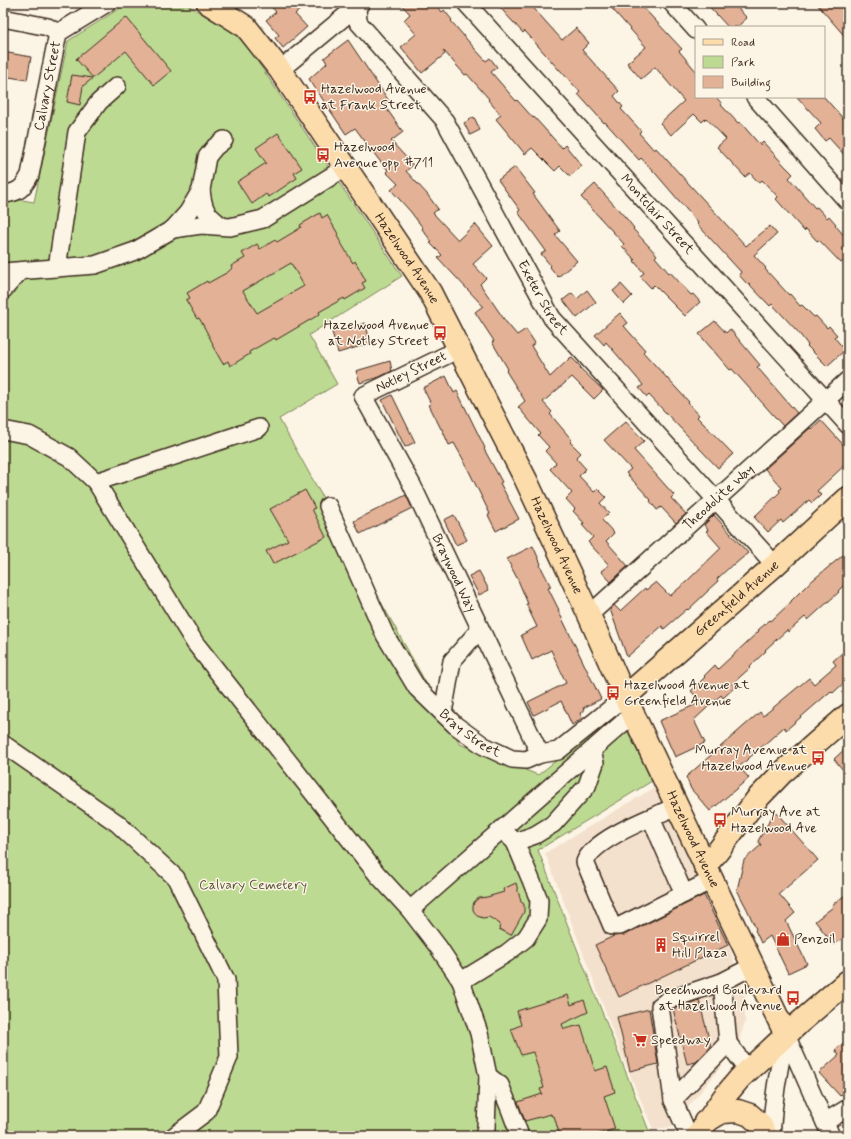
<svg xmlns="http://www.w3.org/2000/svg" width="851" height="1139" font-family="Mynerve,sans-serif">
<rect width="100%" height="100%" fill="#fcf5e5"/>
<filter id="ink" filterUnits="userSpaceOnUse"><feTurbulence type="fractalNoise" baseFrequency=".025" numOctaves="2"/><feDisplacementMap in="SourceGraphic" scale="8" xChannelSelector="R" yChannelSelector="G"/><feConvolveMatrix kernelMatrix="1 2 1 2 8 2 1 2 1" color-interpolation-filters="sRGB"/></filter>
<g filter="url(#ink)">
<polygon fill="#f4e1cd" points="655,787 730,949 745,996 745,1022 737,1047 672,1127 653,1129 624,1061 545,853"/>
<polygon fill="#bdda92" stroke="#7c8258" points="128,3 184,3 241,37 402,276 309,335 337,384 279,419 460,744 538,775 618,711 652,781 538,850 651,1136 3,1136 3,197 34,202 68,41"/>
<g fill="#e3b196" stroke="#3b2a1e" fill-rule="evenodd">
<polygon points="268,3 308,3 295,14 307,27 283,48 275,38 279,35 266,20 276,12"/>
<polygon points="400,3 434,3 442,12 444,10 452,20 451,21 475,49 486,61 490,58 497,67 491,72 516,101 517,100 533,118 534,117 562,148 565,145 582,166 570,176 560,166 555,171 532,148 525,154 496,119 501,115 488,100 489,99 467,74 465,75 443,50 445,54 422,73 401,47 416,34 404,20 410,14"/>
<polygon points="497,3 529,3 562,40 576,28 589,43 582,50 619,91 614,96 623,107 621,109 641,131 639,133 654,150 656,148 746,246 770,226 777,234 754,255 766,268 765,269 789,295 790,294 800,306 802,305 814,317 816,316 827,328 829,326 837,335 834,337 845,350 827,366 807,346 808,345 798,332 772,304 770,306 749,284 748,285 739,275 741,272 697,224 698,223 656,174 641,158 639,160 605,122 604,123 578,94 580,92 559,69 559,70 525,31 523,33 504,12"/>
<polygon points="607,3 639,3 682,49 679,51 696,71 696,97 716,97 722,104 721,105 738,123 740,122 760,145 763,142 785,166 793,174 789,178 815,208 817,207 827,218 829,216 836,224 835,225 848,240 848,257 841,263 819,240 817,241 806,229 804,231 776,199 778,197 762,180 759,183 750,173 745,177 717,147 726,139 706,118 702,122 694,114 671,135 660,123 684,101 655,67 641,79 627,63 646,47"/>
<polygon points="706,3 733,3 747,18 737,27 728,27"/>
<polygon points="816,3 841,3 848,10 848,40"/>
<polygon points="126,17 171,71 154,85 126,51 93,78 76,59"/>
<polygon points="348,40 389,101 384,105 403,132 391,141 413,165 406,171 427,194 438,209 433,213 458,240 475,224 493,246 473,264 486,278 480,284 506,322 517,335 526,329 535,343 531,346 550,377 571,357 581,367 580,368 603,390 594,399 572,377 543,402 552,412 550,414 572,440 570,442 581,453 576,458 586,469 579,476 594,492 598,489 606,497 600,503 609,513 602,520 614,533 606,541 628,566 611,582 601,571 609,565 588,542 593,537 582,525 584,523 573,511 575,509 566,499 572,493 550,469 556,463 545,451 549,447 538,435 540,433 518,407 525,401 506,371 508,369 492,342 494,341 475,312 483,306 438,258 442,255 430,243 432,242 422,229 423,228 410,211 391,190 398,184 386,172 388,170 379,160 355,128 346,134 309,79 327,63 324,58"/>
<polygon points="3,52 31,57 27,80 3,76"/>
<polygon points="72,75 93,78 83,86 80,105 67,102"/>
<polygon points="797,97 824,97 848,124 848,159 829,138 825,141 815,129 821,123"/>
<polygon points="474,117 480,130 470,135 464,123"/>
<polygon points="278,133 302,168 294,173 297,178 269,197 266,194 252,204 237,182 266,163 256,148"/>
<polygon points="515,167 535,193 533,194 560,231 555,235 577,261 558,277 550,267 551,266 541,254 546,251 518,212 520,210 498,180"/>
<polygon points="595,184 626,218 634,228 633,229 657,255 655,257 669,273 670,272 691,295 693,294 700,302 685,316 654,285 651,288 640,276 644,273 634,261 635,260 622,246 624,244 581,197"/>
<path d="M320,213L322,218L327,215L338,234L337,236L350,258L353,263L355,261L366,281L362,283L365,288L345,300L344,298L319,312L320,314L276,340L275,338L270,340L249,352L250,354L230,366L228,361L223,364L212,345L213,344L202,323L199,318L197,319L186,300L190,298L187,293L207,281L208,283L228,272L232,268L231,266L245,258L242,253L257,244L260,249L275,240L277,242L297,230L301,227L300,225ZM291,263L304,286L257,313L243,291Z"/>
<polygon points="621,284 632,296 624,304 613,291"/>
<polygon points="587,290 596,302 577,318 563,300 572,293 577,299"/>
<polygon points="620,313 628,323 624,326 645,350 643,352 689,402 688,403 699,415 697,417 733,454 718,468 649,395 647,397 639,388 643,385 606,342 604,345 595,335"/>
<polygon points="715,321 726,333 730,329 760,365 757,367 797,413 783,426 732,369 730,370 699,334"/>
<polygon points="365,323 371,343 338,353 332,332"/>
<polygon points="390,361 392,371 379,377 360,383 356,371"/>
<polygon points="446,376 454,393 457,391 485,448 484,449 502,482 500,483 519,519 496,531 488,515 490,514 463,459 454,443 449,445 442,429 441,429 429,405 431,404 423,388"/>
<polygon points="392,395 415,442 405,447 382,400"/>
<polygon points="821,420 848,450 848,462 817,491 821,495 812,503 809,500 783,523 781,520 768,532 754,517 780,492 779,490 782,488 765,469 810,428 811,429"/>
<polygon points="626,421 644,441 634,450 674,495 671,498 686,514 676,523 661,507 657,510 650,501 651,500 626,473 631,469 604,440"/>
<polygon points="305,490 315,508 312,509 326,537 273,564 266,551 288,540 270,509"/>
<polygon points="406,495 412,508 360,534 354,521"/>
<polygon points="454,515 467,540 456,545 444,520"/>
<polygon points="714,515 748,553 734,565 733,564 717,579 718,581 708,590 708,591 688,610 687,609 664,629 662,626 627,657 610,609 614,605 620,611 645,588 646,590 656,582 670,596 686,582 721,548 706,531 708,530 704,525"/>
<polygon points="533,546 541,564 540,565 551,587 548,588 559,610 558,610 601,699 583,708 584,711 580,713 582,718 572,725 561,701 534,715 528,702 566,683 551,650 532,660 521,635 537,627 526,604 528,604 518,580 507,559"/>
<polygon points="848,551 848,581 838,591 839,592 808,620 805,617 788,632 787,630 765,650 766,651 750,666 751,667 732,684 735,687 723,698 721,695 694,720 705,743 675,757 659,721 701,702 691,691 705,677 704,676 715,665 718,669 759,631 758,630 770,620 771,621 791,602 791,601 808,584"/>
<polygon points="479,571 489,590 479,595 469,576"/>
<polygon points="842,653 845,657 848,655 848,679 833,693 831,691 786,730 784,727 739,767 749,778 710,811 691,789 686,777 760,712 763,716 809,678 814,684 836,665 833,661"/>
<polygon points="848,746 848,776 834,759"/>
<polygon points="775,811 818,860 779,894 795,913 786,921 807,964 788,973 770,936 761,943 755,930 756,929 747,909 737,890 744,860 761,845 758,841"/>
<polygon points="516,883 521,902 524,904 524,912 511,935 499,929 500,924 489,917 483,918 477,916 473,910 473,906 474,902 479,898 487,897 504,892 503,889"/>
<polygon points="848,893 848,934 834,945 815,921 833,907 832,905"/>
<polygon points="704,895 728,945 619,997 595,945 614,936 624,935"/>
<polygon points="568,995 571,1005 584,1000 588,1012 562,1024 564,1029 581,1025 595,1071 607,1067 615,1092 604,1096 615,1129 592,1136 560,1136 554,1116 551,1116 551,1114 525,1121 518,1102 542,1094 540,1089 544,1088 533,1052 521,1055 511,1029 521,1025 517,1011"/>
<polygon points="699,1000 711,1047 696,1062 687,1064 673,1009"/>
<polygon points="649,1009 658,1064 630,1071 617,1017"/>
<polygon points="848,1039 848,1088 840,1096 819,1073 839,1055 835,1050"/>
</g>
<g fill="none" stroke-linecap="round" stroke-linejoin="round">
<defs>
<g id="minor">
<path id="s1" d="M354,3L357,6L358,22L445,121L552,318L775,565"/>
<path id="s2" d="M466,3L848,425"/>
<polyline points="672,3 696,30"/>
<polyline points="3,18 48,27 58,33"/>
<polyline points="280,70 361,3"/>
<polyline points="755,97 848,202"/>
<path d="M201,190C203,209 206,215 222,226"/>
<path id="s3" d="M3,194C19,193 23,188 30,175L58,33L107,3"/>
<polyline points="173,229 188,212 201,190 207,157 215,147 224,140"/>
<polyline points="57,268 77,132 99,102 117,86"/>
<polyline points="3,272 95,265 135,251 173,229 201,225 230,227 263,219 346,167"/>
<polyline points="3,290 20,271"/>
<path id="s4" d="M459,349L363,396L412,485L540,754"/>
<polyline points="3,430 29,435 69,457 96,482 195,643 377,874 410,910 439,948 461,981 479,1033 488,1076 486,1128 484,1136"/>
<polyline points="96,482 259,428"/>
<path id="s5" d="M328,506L385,635L417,688L455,725L484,746L512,759L526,760L540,754L558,751L625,697"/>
<path id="s6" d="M589,615L848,380"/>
<polyline points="443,713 452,661 480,629"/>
<polyline points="3,744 117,823 176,878 226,980 229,1057 206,1112 174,1136"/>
<path d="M677,806C653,817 594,838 585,862L612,926H620L712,880"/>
<polyline points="651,818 684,894"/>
<polyline points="515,842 535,835 553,824 587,786 595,763 592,751"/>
<polyline points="410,910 633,714"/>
<polyline points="461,981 507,953 526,938 538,919 539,900 531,880 515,842 502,829"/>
<polyline points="722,982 728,1043 748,1070"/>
<polyline points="786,1035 831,1136"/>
<polyline points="488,1076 500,1085 510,1109 520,1136"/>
<polyline points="673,1100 728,1043"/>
<polyline points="825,1122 848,1108"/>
<polyline points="689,1136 673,1100 660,1006 668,1000 722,982 753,966"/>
<path d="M771,1136C773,1102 778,1069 786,1035"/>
</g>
<g id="major">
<path id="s7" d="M208,3L246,27L280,70L430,292L526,480L589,615L625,697L786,1035"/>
<path id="s8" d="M625,697L775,565L848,498"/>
<polyline points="705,866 718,851 757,799 782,773 848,715"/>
<polyline points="705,1122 722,1112 738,1111 750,1115 760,1124 766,1136"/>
<polyline points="697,1136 724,1097 740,1078 798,1024 848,981"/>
</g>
</defs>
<use href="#minor" stroke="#3b2a1e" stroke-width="20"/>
<use href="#major" stroke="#3b2a1e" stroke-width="25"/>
<use href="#minor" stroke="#fcf5e5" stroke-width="17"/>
<use href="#major" stroke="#fddcac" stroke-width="22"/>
</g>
</g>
<defs>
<symbol id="bus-bare" viewBox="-9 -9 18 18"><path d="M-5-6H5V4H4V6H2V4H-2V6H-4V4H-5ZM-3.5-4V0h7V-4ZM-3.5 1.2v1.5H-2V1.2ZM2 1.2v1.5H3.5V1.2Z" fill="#c8321e" stroke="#fcf5e5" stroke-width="2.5" paint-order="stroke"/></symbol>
<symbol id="shop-bare" viewBox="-9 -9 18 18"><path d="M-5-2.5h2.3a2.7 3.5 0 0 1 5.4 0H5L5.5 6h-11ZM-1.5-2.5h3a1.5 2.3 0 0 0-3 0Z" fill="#c8321e" stroke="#fcf5e5" stroke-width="2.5" paint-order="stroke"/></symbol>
<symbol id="building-bare" viewBox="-9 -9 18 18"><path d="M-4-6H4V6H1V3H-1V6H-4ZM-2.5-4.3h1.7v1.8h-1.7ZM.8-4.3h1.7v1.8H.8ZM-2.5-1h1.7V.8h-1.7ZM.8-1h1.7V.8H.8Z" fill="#c8321e" stroke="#fcf5e5" stroke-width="2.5" paint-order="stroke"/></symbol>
<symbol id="supermarket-bare" viewBox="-9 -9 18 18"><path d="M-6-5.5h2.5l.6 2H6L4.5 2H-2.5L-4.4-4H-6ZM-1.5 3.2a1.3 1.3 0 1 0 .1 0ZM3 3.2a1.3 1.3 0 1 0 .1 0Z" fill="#c8321e" stroke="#fcf5e5" stroke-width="2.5" paint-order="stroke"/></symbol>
</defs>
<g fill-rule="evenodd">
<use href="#bus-bare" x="300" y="87" width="20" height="20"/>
<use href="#bus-bare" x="313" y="145" width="20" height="20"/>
<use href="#bus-bare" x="430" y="323" width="20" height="20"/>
<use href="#bus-bare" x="603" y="683" width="20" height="20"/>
<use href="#bus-bare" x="808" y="748" width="20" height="20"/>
<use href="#bus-bare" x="710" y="810" width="20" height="20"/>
<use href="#shop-bare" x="773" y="929" width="20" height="20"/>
<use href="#building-bare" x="651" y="935" width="20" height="20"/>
<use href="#bus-bare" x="783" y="988" width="20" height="20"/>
<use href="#supermarket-bare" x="630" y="1030" width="20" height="20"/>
</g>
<g text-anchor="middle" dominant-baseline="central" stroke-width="3" stroke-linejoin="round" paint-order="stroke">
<g font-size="14" fill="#3b2a1e" stroke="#fcf5e5">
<text stroke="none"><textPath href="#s3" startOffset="126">Calvary Street</textPath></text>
<text stroke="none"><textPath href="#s2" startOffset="285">Montclair Street</textPath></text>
<text stroke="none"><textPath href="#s7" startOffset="327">Hazelwood Avenue</textPath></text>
<text stroke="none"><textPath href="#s1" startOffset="354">Exeter Street</textPath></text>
<text transform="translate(411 372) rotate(-26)">Notley Street</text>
<text stroke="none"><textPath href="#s6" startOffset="175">Theodolite Way</textPath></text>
<text stroke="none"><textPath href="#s7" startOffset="651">Hazelwood Avenue</textPath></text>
<text stroke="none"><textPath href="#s4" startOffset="306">Braywood Way</textPath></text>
<text stroke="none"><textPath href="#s8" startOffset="149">Greenfield Avenue</textPath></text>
<text stroke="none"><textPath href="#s5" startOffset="273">Bray Street</textPath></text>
<text stroke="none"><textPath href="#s7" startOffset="975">Hazelwood Avenue</textPath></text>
</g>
<g font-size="14" fill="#3b2a1e" stroke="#fcf5e5" text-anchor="start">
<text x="321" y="89">Hazelwood Avenue<tspan x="321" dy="16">at Frank Street</tspan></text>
<text x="334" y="147">Hazelwood<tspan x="334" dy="16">Avenue opp #711</tspan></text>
<text x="429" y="325" text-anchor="end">Hazelwood Avenue<tspan x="429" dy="16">at Notley Street</tspan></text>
<text x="624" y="685">Hazelwood Avenue at<tspan x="624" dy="16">Greenfield Avenue</tspan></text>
<text x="807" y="750" text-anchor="end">Murray Avenue at<tspan x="807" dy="16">Hazelwood Avenue</tspan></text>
<text x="731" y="812">Murray Ave at<tspan x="731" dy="16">Hazelwood Ave</tspan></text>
<text x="672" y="937">Squirrel<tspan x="672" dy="16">Hill Plaza</tspan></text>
<text x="794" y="939">Penzoil</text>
<text x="782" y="990" text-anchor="end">Beechwood Boulevard<tspan x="782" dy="16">at Hazelwood Avenue</tspan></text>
<text x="651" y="1040">Speedway</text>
</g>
<g font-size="14" fill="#5c563b" stroke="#fcf5e5">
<text x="253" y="885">Calvary Cemetery</text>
</g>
</g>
<rect width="851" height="1139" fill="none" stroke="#fcf5e5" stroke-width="16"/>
<rect x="8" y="8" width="835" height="1123" fill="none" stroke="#3b2a1e" stroke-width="1.5" filter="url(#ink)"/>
<rect x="695" y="26" width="130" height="72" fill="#fcf5e5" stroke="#afa495"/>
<rect x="703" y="39" width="20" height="6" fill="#fddcac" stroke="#afa495"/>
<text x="731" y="46" font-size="12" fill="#3b2a1e">Road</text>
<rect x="703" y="56" width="20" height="12" fill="#bdda92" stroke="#afa495"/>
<text x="731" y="66" font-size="12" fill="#3b2a1e">Park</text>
<rect x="703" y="76" width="20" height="12" fill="#e3b196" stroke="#afa495"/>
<text x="731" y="86" font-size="12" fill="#3b2a1e">Building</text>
</svg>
